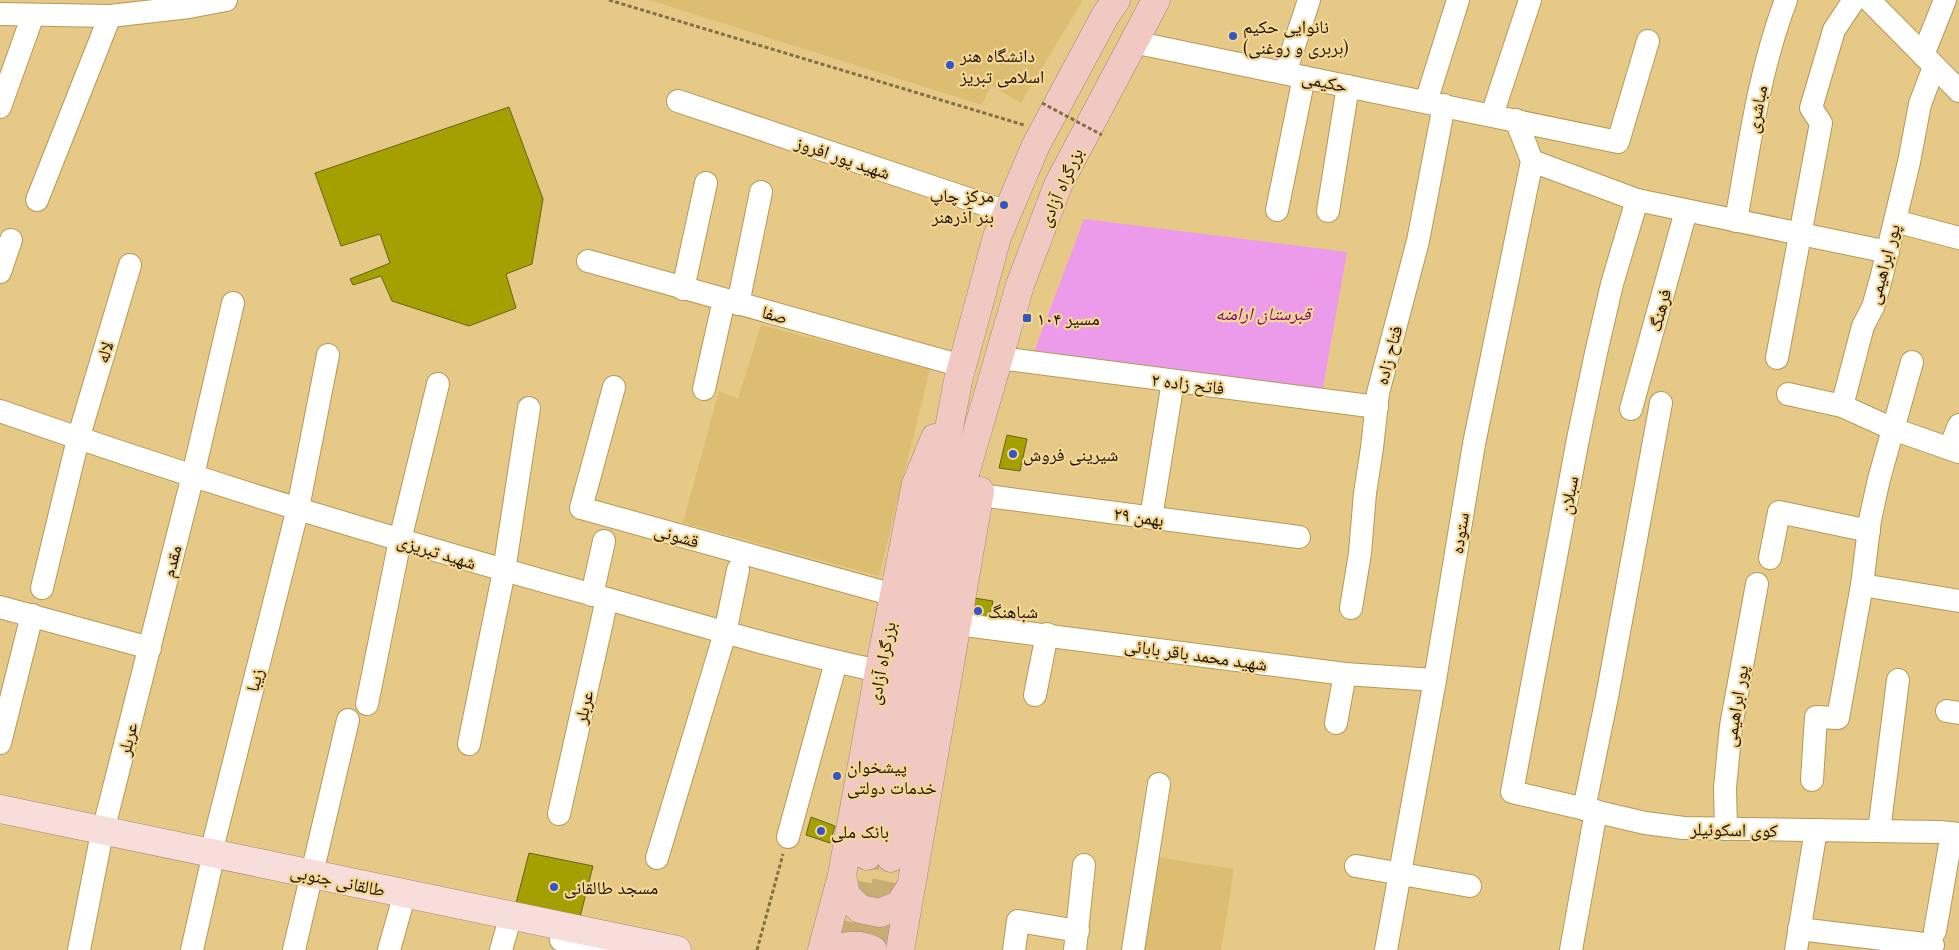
<svg xmlns="http://www.w3.org/2000/svg" width="1959" height="950" font-family="'Playfair Display','Noto Naskh Arabic',serif">
<rect width="100%" height="100%" fill="#e6c986"/>
<g fill="#ddbd72">
<polygon points="649,0 1083,0 1021,103 991,85 982,105"/>
<polygon points="761,325 930,369 879,576 683,523 719,391 738,399"/>
<polygon points="1156,857 1234,869 1221,950 1142,950"/>
</g>
<polygon fill="#ec9aea" points="1084,219 1347,252 1322,394 1034,352"/>
<g fill="#a5a001" stroke="#65631c">
<polygon points="509,107 543,199 532,264 506,274 516,308 469,326 392,301 381,276 353,285 350,279 390,263 380,234 341,246 315,173"/>
<polygon points="1007,435 1027,439 1020,471 999,468"/>
<polygon points="968,597 993,601 988,625 965,621"/>
<polygon points="811,817 835,826 830,843 806,835"/>
<polygon points="529,853 593,866 579,921 515,907"/>
</g>
<g fill="none" stroke-linecap="round" stroke-linejoin="round">
<g stroke="#c7ad72" stroke-width="28" stroke-dasharray="28 14" stroke-linecap="butt">
<polyline points="848,950 867,856"/>
<polyline points="873,950 891,858"/>
</g>
<defs>
<g id="minor">
<polyline points="1869,0 1959,91"/>
<polyline points="0,14 110,16 189,7 226,0"/>
<polyline points="1133,42 1618,142 1648,41"/>
<polyline points="1923,55 1945,0"/>
<polyline points="1285,73 1309,0"/>
<polyline points="678,101 1007,212"/>
<polyline points="1426,102 1458,0"/>
<polyline points="0,107 33,15"/>
<polyline points="1492,115 1530,0"/>
<polyline points="1532,161 1637,200 1888,252"/>
<polyline points="37,200 110,16"/>
<polyline points="1637,200 1612,284 1596,353 1578,439 1512,792 1645,823 1684,828 1940,832 1959,834"/>
<polyline points="1277,210 1304,77"/>
<polyline points="1328,211 1348,86"/>
<path d="M1736,221C1749,147 1759,71 1786,0"/>
<polyline points="1895,221 1959,238"/>
<polyline points="588,261 962,366"/>
<polyline points="0,272 11,240"/>
<polyline points="683,289 706,183"/>
<polyline points="738,304 761,192"/>
<polyline points="999,358 1377,407"/>
<polyline points="1777,358 1821,123 1811,108 1834,30 1854,0"/>
<polyline points="1912,362 1879,479 1870,520 1862,585 1959,601"/>
<polyline points="614,387 581,508 894,595"/>
<polyline points="704,389 724,300"/>
<polyline points="1788,394 1842,406 1893,429 1959,452"/>
<polyline points="1842,406 1863,326 1873,307 1881,279 1909,162 1920,104 1934,67"/>
<polyline points="1631,409 1686,211"/>
<path d="M0,411C194,479 391,539 590,594C686,621 781,650 879,671"/>
<polyline points="1950,448 1959,425"/>
<polyline points="980,495 1299,537"/>
<polyline points="1151,518 1173,381"/>
<polyline points="1770,558 1779,512 1869,531"/>
<polyline points="42,588 78,439 130,265"/>
<polyline points="592,595 604,541"/>
<polyline points="0,607 150,648"/>
<polyline points="1351,608 1360,553 1365,493 1372,448 1378,393 1418,241 1444,105"/>
<polyline points="957,624 1345,674 1435,680"/>
<polyline points="1035,695 1047,634"/>
<polyline points="367,704 400,540 438,384"/>
<polyline points="1947,711 1959,713"/>
<polyline points="1336,723 1345,674"/>
<polyline points="0,743 32,615"/>
<polyline points="469,744 504,571 529,408"/>
<polyline points="1812,780 1816,717 1838,718 1862,585"/>
<polyline points="1584,809 1607,697 1661,403"/>
<polyline points="559,814 607,599"/>
<polyline points="1726,829 1725,788 1731,726 1757,584"/>
<polyline points="1879,831 1898,680"/>
<polyline points="788,837 836,662"/>
<polyline points="657,858 725,633 738,570"/>
<polyline points="1356,866 1470,886"/>
<polyline points="1799,929 1933,945"/>
<polyline points="1935,931 1952,833"/>
<polyline points="561,940 609,950"/>
<polyline points="79,950 100,843 193,475 233,303"/>
<polyline points="192,950 211,866 211,853 298,508 328,355"/>
<polyline points="294,950 348,720"/>
<polyline points="389,950 405,893"/>
<polyline points="501,950 511,915"/>
<polyline points="1014,950 1018,921 1078,931"/>
<polyline points="1075,950 1084,865"/>
<polyline points="1133,950 1159,784"/>
<polyline points="1386,950 1435,680 1474,444 1532,161 1516,120"/>
<polyline points="1571,950 1596,811"/>
<polyline points="1796,950 1816,830"/>
</g>
<polyline id="major" points="0,809 677,950"/>
<g id="highway">
<polyline points="867,856 958,381 997,237 1036,145 1105,16 1116,0"/>
<polyline points="891,858 964,477 1020,285 1058,185 1156,0"/>
<polyline points="842,875 846,895 860,909 880,913 899,905 910,888"/>
<polyline points="822,950 842,875 879,671 916,484 935,438"/>
<path d="M833,950C846,945 860,944 873,950"/>
<polyline points="900,950 980,491"/>
</g>
</defs>
<use href="#minor" stroke="#b59957" stroke-width="24"/>
<use href="#major" stroke="#a6877e" stroke-width="29"/>
<use href="#highway" stroke="#a6877e" stroke-width="29"/>
<g stroke="#836f45" stroke-width="3" stroke-dasharray="4 2.5" stroke-linecap="butt">
<polyline points="609,0 1024,125"/>
<polyline points="757,950 783,854"/>
</g>
<use href="#minor" stroke="#fff" stroke-width="22"/>
<use href="#major" stroke="#f7deda" stroke-width="28"/>
<use href="#highway" stroke="#f2c8c2" stroke-width="28"/>
<polyline stroke="#836f45" stroke-width="3" stroke-dasharray="4 2.5" stroke-linecap="butt" points="1042,103 1102,135"/>
</g>
<g fill="#3554c5" stroke="#f3d793" stroke-width="2">
<circle cx="1233" cy="36" r="5"/>
<circle cx="950" cy="65" r="5"/>
<circle cx="1004" cy="205" r="5"/>
<rect x="1022" y="313" width="10" height="10" rx="2.5"/>
<circle cx="1013" cy="454" r="5"/>
<circle cx="978" cy="611" r="5"/>
<circle cx="837" cy="776" r="5"/>
<circle cx="821" cy="831" r="5"/>
<circle cx="554" cy="887" r="5"/>
</g>
<g text-anchor="middle" dominant-baseline="central" stroke-width="4.5" stroke-linejoin="round" paint-order="stroke">
<g font-size="18" fill="#180e00" stroke="#f3d793" text-anchor="start">
<text x="1243" y="26">نانوایی حکیم<tspan x="1243" dy="21">(بربری و روغنی)</tspan></text>
<text x="960" y="55">دانشگاه هنر<tspan x="960" dy="21">اسلامی تبریز</tspan></text>
<text x="994" y="195" text-anchor="end">مرکز چاپ<tspan x="994" dy="21">بنر آذرهنر</tspan></text>
<text x="1037" y="318">مسیر ۱۰۴</text>
<text x="1023" y="454">شیرینی فروش</text>
<text x="988" y="611">شباهنگ</text>
<text x="847" y="766">پیشخوان<tspan x="847" dy="21">خدمات دولتی</tspan></text>
<text x="831" y="831">بانک ملی</text>
<text x="564" y="887">مسجد طالقانی</text>
</g>
<g font-size="18" fill="#180e00" stroke="#f3d793">
<text transform="translate(1325 81) rotate(12)">حکیمی</text>
<text transform="translate(1756 109) rotate(-79)">مباشری</text>
<text transform="translate(843 157) rotate(19)">شهید پور افروز</text>
<text transform="translate(1060 187) rotate(-66)">بزرگراه آزادی</text>
<text transform="translate(1883 264) rotate(-75)">پور ابراهیمی</text>
<text transform="translate(1659 310) rotate(-75)">فرهنگ</text>
<text transform="translate(775 314) rotate(16)">صفا</text>
<text transform="translate(104 352) rotate(-73)">لاله</text>
<text transform="translate(1388 355) rotate(-75)">فتاح زاده</text>
<text transform="translate(1188 383) rotate(7)">فاتح زاده ۲</text>
<text transform="translate(1568 495) rotate(-79)">سبلان</text>
<text transform="translate(1139 516) rotate(8)">۲۹ بهمن</text>
<text transform="translate(1459 533) rotate(-81)">ستوده</text>
<text transform="translate(677 535) rotate(16)">قشونی</text>
<text transform="translate(437 551) rotate(17)">شهید تبریزی</text>
<text transform="translate(171 561) rotate(-76)">مقدم</text>
<text transform="translate(1196 654) rotate(8)">شهید محمد باقر بابائی</text>
<text transform="translate(881 663) rotate(-79)">بزرگراه آزادی</text>
<text transform="translate(254 680) rotate(-76)">زیبا</text>
<text transform="translate(1735 706) rotate(-81)">پور ابراهیمی</text>
<text transform="translate(583 707) rotate(-77)">عربلر</text>
<text transform="translate(127 739) rotate(-76)">عربلر</text>
<text transform="translate(1734 829) rotate(1)">کوی اسکوئیلر</text>
<text transform="translate(338 880) rotate(12)">طالقانی جنوبی</text>
</g>
<g font-size="18" font-style="italic" fill="#730475" stroke="#f3d793">
<text x="1263" y="313">قبرستان ارامنه</text>
</g>
</g>
</svg>
